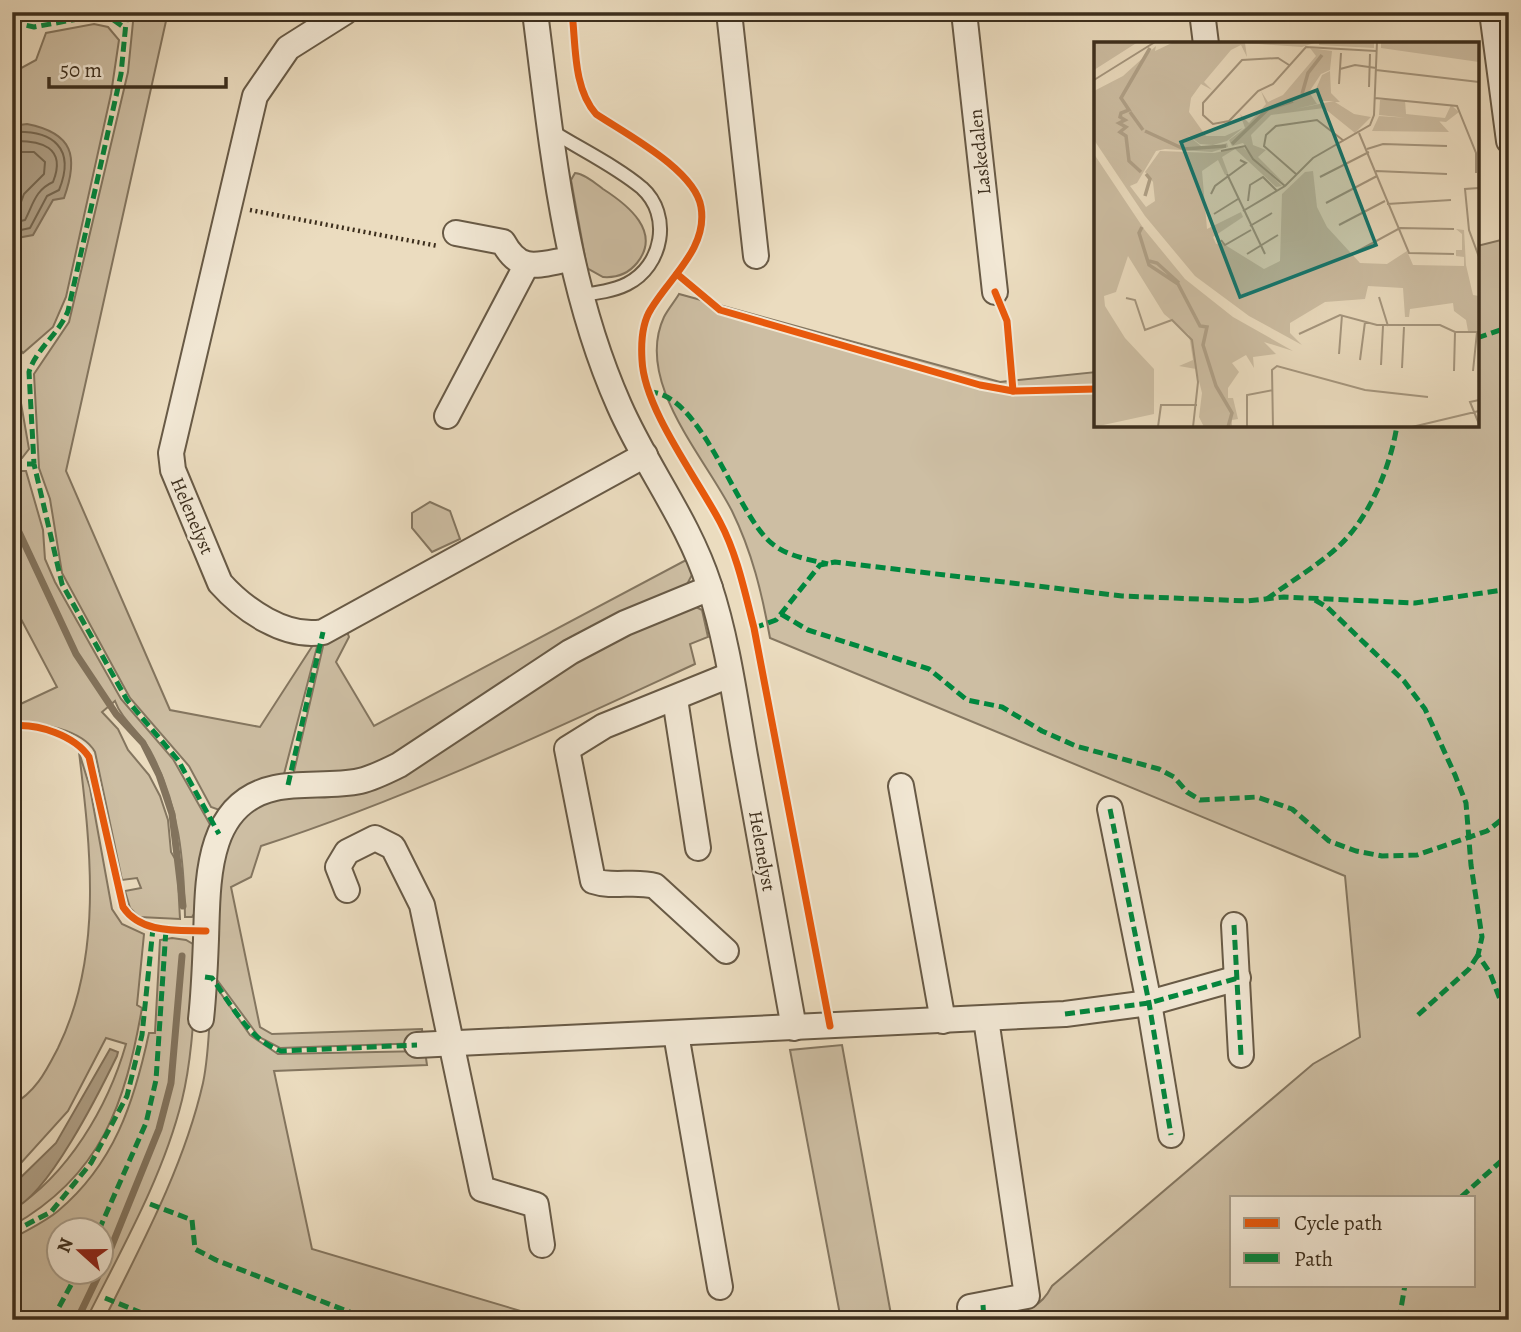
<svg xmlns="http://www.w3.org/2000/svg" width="1521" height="1332" font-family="Alegreya,serif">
<rect width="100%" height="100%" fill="#ebdcbf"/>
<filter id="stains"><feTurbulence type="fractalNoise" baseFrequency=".00286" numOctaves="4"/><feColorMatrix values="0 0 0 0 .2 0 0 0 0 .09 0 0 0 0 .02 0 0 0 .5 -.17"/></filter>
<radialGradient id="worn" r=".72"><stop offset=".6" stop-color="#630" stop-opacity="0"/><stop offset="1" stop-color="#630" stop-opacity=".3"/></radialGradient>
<g fill="#cdbea3" stroke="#847660" stroke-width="2" fill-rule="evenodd">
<polygon points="134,12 168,12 66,471 170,710 260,727 313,645 318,643 284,774 222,811 211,807 189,766 130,698 62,573 50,499 39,468 34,374 69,322 128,72"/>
<polygon points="94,24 108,27 119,40 111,94 66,297 53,327 23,353 12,340 12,73 36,60 46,33"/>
<path d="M575,173C585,174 595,183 603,189C628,205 662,232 637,263C628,274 616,278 603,277L587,268L571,180Z"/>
<path d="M1509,238V1320H994V1312C1023,1309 1037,1314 1052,1286L1313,1064L1360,1037L1345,876L770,638C762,593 752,552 732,511C704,456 634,381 664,317C668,309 675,301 679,294L1000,382L1096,372V425H1477V246ZM1232,1197H1474V1285H1232Z"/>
<polygon points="12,348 20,359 18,386 29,449 22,458 12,458"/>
<path d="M12,471H26L43,530L45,559L55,582L121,699L173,759L212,828L196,911L192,917H185C184,860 179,806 152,754C143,734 122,721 115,701L102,712L118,729L128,750L149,775L160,796L168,820L171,852L177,862L180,919L139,917L130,908L125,891L141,888L137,878L122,880L95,752C82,728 37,723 12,720V708L57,687L12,602Z"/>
<polygon points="430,502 450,511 460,539 432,552 412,528 412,513"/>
<polygon points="688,559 693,573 685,588 360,773 293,776 324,642 346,629 349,637 336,662 374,726"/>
<path d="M690,604L702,610L708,637L690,644L695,664C552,730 411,797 261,846L251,877L231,887L260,1027L272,1034L422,1029L423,1043L280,1048L259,1037L212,973L222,848L244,814L266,801L329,792L593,649Z"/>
<path d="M79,752L90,788L112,909L122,924L144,934L137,1005L142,1008C125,1104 102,1175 12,1226V1210C68,1175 108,1107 126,1044L106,1038L68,1111L12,1173V1105C36,1092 46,1071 58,1048C103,956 91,851 79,752Z"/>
<path d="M172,938L186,940L198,947C194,997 194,1051 182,1100C163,1177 121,1250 86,1320H12V1239C27,1230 45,1222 58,1211C114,1164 134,1103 149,1033H155L160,940ZM60,1230H102V1272H60Z"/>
<path d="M212,981L250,1035L278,1054L425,1051L427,1065L274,1071L312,1249L551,1320H104C142,1244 184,1166 203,1083C210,1050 209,1014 212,981Z"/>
<polygon points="842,1045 892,1320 841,1320 790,1050"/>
</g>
<g fill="#b0a188" stroke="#82735d" stroke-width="2">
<path d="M27,124C73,133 79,156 64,198L53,200L33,235L12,239V126Z"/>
<path d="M110,1049L118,1052L117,1056C101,1089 47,1198 12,1209V1186L56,1143Z"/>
</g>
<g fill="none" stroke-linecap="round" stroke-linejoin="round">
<g stroke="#766852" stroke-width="2">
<path d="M12,132C53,130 76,148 59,190L47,196L30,228L12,232"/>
<path d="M12,141C41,140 67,147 53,182C35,190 33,205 25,220L12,223"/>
<polyline points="12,152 34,152 45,162 44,174 24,194 18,210 12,212"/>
</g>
<g stroke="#82735d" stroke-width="7">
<polyline points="12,510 18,530 76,654 116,714 143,743 159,775 172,814 183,906"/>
<polyline points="102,1270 159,1129 171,1083 182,956"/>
<polyline points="77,1320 100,1272"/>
</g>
<defs>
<path id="service" d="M550,130C580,149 616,166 642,188C672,215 663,266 627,284C613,291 596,293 580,295"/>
<g id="minor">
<path d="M345,12L288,48L255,96L171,453L173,470L220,583C244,610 286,639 323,632L645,455"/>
<path d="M535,12C552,145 564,281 619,405C646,467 688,520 709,585C727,639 735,699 745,756C761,846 777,937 794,1028"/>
<polyline points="729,12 756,256"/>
<polyline points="964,12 995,292"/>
<polyline points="1202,12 1206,44"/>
<polyline points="1492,12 1509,141"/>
<path d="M456,233L503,242C521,275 539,264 571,259"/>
<polyline points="447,416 526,266"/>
<polyline points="675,699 698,848"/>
<polyline points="901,786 943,1021"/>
<polyline points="1110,809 1149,1003 1171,1135"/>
<polyline points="347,890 338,867 347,852 375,838 393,847 422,905 482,1189 536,1205 542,1245"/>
<polyline points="1234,925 1241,1055"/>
<path d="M726,951L655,886C634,880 614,888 593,881L567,749L604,726L730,675"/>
<path d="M201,1019C204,992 205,965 206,939C208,882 205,803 275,788C302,782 332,787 360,781C373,778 387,771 399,765L570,652L625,623L710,588"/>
<polyline points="676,1034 720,1287"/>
<polyline points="417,1045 1065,1014 1149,1003 1238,978"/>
<polyline points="970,1307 1027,1296 986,1019"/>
</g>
</defs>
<use href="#service" stroke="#685a46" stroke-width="16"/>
<use href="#minor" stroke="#685a46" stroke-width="28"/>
<polyline stroke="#3c2e1d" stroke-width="4.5" stroke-dasharray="2 3.5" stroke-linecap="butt" points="250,210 438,246"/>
<use href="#service" stroke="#f2e8d5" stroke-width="12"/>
<use href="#minor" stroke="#f2e8d5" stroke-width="24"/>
<g stroke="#00873e" stroke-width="5" stroke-dasharray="10 5" stroke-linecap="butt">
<path d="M127,12L121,74L68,311C59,334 36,349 29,372L34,464L62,584L127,700L178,760L219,834"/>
<polyline points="12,22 34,27 105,14 125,28"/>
<polyline points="1477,338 1509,327"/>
<path d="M648,392C700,391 734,508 769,541C785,556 807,559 828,564"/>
<polyline points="12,464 34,464"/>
<path d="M1267,599C1291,581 1321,564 1342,543C1371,514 1391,465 1397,425"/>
<polyline points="1315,600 1327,607 1404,681 1425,709 1455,775 1466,803 1471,865 1482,937 1478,955 1490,973 1509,1023"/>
<polyline points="781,614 808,630 929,669 967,700 1002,707 1042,731 1076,746 1159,769 1174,777 1187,792 1200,800 1257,797 1292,809 1329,841 1356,851 1382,856 1417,855 1487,831 1509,814"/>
<polyline points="754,628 776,620 820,565 835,562 1122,596 1247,601 1284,597 1415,603 1509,589"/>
<polyline points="288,785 323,632"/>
<polyline points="1110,809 1149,1003 1171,1135"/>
<polyline points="1234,925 1241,1055"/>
<path d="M205,977L212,978C231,1004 249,1040 281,1051L417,1045"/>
<polyline points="1065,1014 1149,1003 1238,978"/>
<polyline points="1418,1015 1469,969 1478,955"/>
<polyline points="1461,1197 1509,1154"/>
<polyline points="150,1204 192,1220 195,1249 216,1260 370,1320"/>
<polyline points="99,1230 146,1123 156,1080 166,929"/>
<polyline points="12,1232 51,1212 91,1163 127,1096 142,1035 153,928"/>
<polyline points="105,1298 159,1320"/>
<polyline points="983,1305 984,1320"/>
<polyline points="52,1320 78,1272"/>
<polyline points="1399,1320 1405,1285"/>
</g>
<defs>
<g id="cycleway">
<path d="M572,12C576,46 573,88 596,114C626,134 695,170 701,207C708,248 670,277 651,309C642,323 641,344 642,360C644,409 697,478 720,522C737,554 745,593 754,628L830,1026"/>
<polyline points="677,274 720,310 980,385 1013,391 1096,389"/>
<polyline points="995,292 1007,321 1013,391"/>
<path d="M12,726C38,723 75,736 89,757L123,907C141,934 178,930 206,931"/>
</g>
</defs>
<use href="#cycleway" stroke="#f2e8d5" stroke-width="11"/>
<use href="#cycleway" stroke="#e8590c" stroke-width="7"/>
</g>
<g text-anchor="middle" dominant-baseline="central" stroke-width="5" stroke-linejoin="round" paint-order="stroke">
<g font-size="19" fill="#3c2e1d" stroke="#f2e8d5">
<text transform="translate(980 152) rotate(-96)">Laskedalen</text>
<text transform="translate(192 516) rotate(67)">Helenelyst</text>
<text transform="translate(762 851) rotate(80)">Helenelyst</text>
</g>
</g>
<g transform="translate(1094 42)">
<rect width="385" height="385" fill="#ebdcbf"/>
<path d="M0,0H44L0,28ZM80,0H223L208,5L151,1L153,15L147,3L137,8L110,40L118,48L107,42L97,56L95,70L112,94H131L149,86L133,99L119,103L106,102L91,91L107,104H124L133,101L134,105L118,110L71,107L62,109L43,141L36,144L52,165L61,159L59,140L51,130L66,109L120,111L149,105L188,144L182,145L141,107L128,115L134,131L131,133L124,118L108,129L113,187L147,170L149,175L119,195L122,202L128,201L170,227L186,219L188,152L211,130L219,129L223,165L233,185L266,221L293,222L313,209L319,223L370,224V215L362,214V208H368V192L362,187L370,188L372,223L379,253L385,254V289H374L372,278L360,269L359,261L316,267L315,275H311L309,246L274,244L271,257L231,260L196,281V291L208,303L155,274L101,234L51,174L0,98V49L29,34L62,4L61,9ZM225,0H280V6L225,3ZM287,0H383L385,20L287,6ZM216,6L238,9L236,28L227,32L215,50L223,62L201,67L240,59H225L222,47L228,33L236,29L237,51L246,60H241L260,72L277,75L261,91L230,66L177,73L157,93L159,103L172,108L164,115L190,141L161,118L149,101L138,104L135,98L151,86L146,72L155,81L172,62L167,49L174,60L189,53L222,14ZM286,58H311L312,72L351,76L357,63L365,70L352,80L285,73ZM285,74L344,78L355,90L278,89ZM0,112L50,187L91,237L139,275L199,309L170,300L182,312L159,315L160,326L152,313L138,321L145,330L134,346V356H139L144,377L138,378V385H110L105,375L108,351L102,327L85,324L99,318L95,293L70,272L34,214L22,250L10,254L11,264L31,296L60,327V372L0,385Z" fill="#cdbea3"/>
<path fill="none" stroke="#b0a188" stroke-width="3.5" d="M208,52L214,31L228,13M36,70L49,88M51,89L90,107L132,104M138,102L174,67L199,59M47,130L35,119L32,94L26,90L32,85L25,81L31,78L26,75L27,71L35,68L27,56L56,6M51,154L56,137L52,132M48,185L45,191L55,223L84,242L106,284L113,285L109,303L122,344L138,371L134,385M55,219L63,221L85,241"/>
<path fill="none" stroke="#a5967e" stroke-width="2" d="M195,23L184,16L148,18L109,61V73L119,82L135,79L164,49L179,42L212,5L282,9M246,27L261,23L282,26M282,28L385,40M0,38L61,0M245,42L247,11M275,45L276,12M281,56L363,64L382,111V131M265,91L315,211L360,212M273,107L289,102L353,104M127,109L151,104L159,117L191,144M282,129L353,132M133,132L171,212M202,132L170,104L172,93L182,84L223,78L250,99M226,135L275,110M385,146L371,147L375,188L385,215M117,152L121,144L152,121L146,118M154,159L156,143L169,135L183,149M232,161L283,134M293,162L357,158M149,169L191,144L219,116L276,83L280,73L283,0M120,172L144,157M245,183L291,159M156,184L178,171M127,198L131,203L157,188M262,210L306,186L360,187M153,212L184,193M285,255L294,284M32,256L41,258L51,288L78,278L98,298L104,340L99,385M205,292L246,273L283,283H346L361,290H385M245,312L248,273M266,318L271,280M287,323L289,284M308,326L310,285M360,329L361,290M379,329L383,290M385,358L376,360L385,382M64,385L67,363H103M153,385V353L179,348M179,385L178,328L183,324L271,348L334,355M318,385L385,369"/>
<path fill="#0f766e" fill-opacity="0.15" stroke="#0f766e" stroke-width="3.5" d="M223,48L282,203L146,255L87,100Z"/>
<rect width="385" height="385" fill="none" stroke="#3c2e1d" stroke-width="3.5"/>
</g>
<rect width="1521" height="1332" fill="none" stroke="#ebdcbf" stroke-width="42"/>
<rect x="14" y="14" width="1493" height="1304" fill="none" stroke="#3c2e1d" stroke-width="3.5"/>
<rect x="21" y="21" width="1479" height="1290" fill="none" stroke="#3c2e1d" stroke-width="2"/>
<rect x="1230" y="1196" width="245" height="91" fill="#f2e8d5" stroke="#a99e8b" stroke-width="2"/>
<rect x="1244" y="1218" width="35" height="10" fill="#e8590c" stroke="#a99e8b" stroke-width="2"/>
<text x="1294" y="1230" font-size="21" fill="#3c2e1d">Cycle path</text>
<rect x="1244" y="1253" width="35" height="10" fill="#00873e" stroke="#a99e8b" stroke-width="2"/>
<text x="1294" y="1266" font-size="21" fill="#3c2e1d">Path</text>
<g transform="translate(80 1251) rotate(291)"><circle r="33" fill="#f2e8d5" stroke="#a99e8b" stroke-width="2"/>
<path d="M0-5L12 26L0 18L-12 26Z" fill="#8f2418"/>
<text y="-10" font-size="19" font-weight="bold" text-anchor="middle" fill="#3c2e1d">N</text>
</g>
<path d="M49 77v10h177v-10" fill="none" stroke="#3c2e1d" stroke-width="3.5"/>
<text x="60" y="77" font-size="21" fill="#3c2e1d" stroke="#f2e8d5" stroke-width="5" paint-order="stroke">50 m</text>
<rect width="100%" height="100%" filter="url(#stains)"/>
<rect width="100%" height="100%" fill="url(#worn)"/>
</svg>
